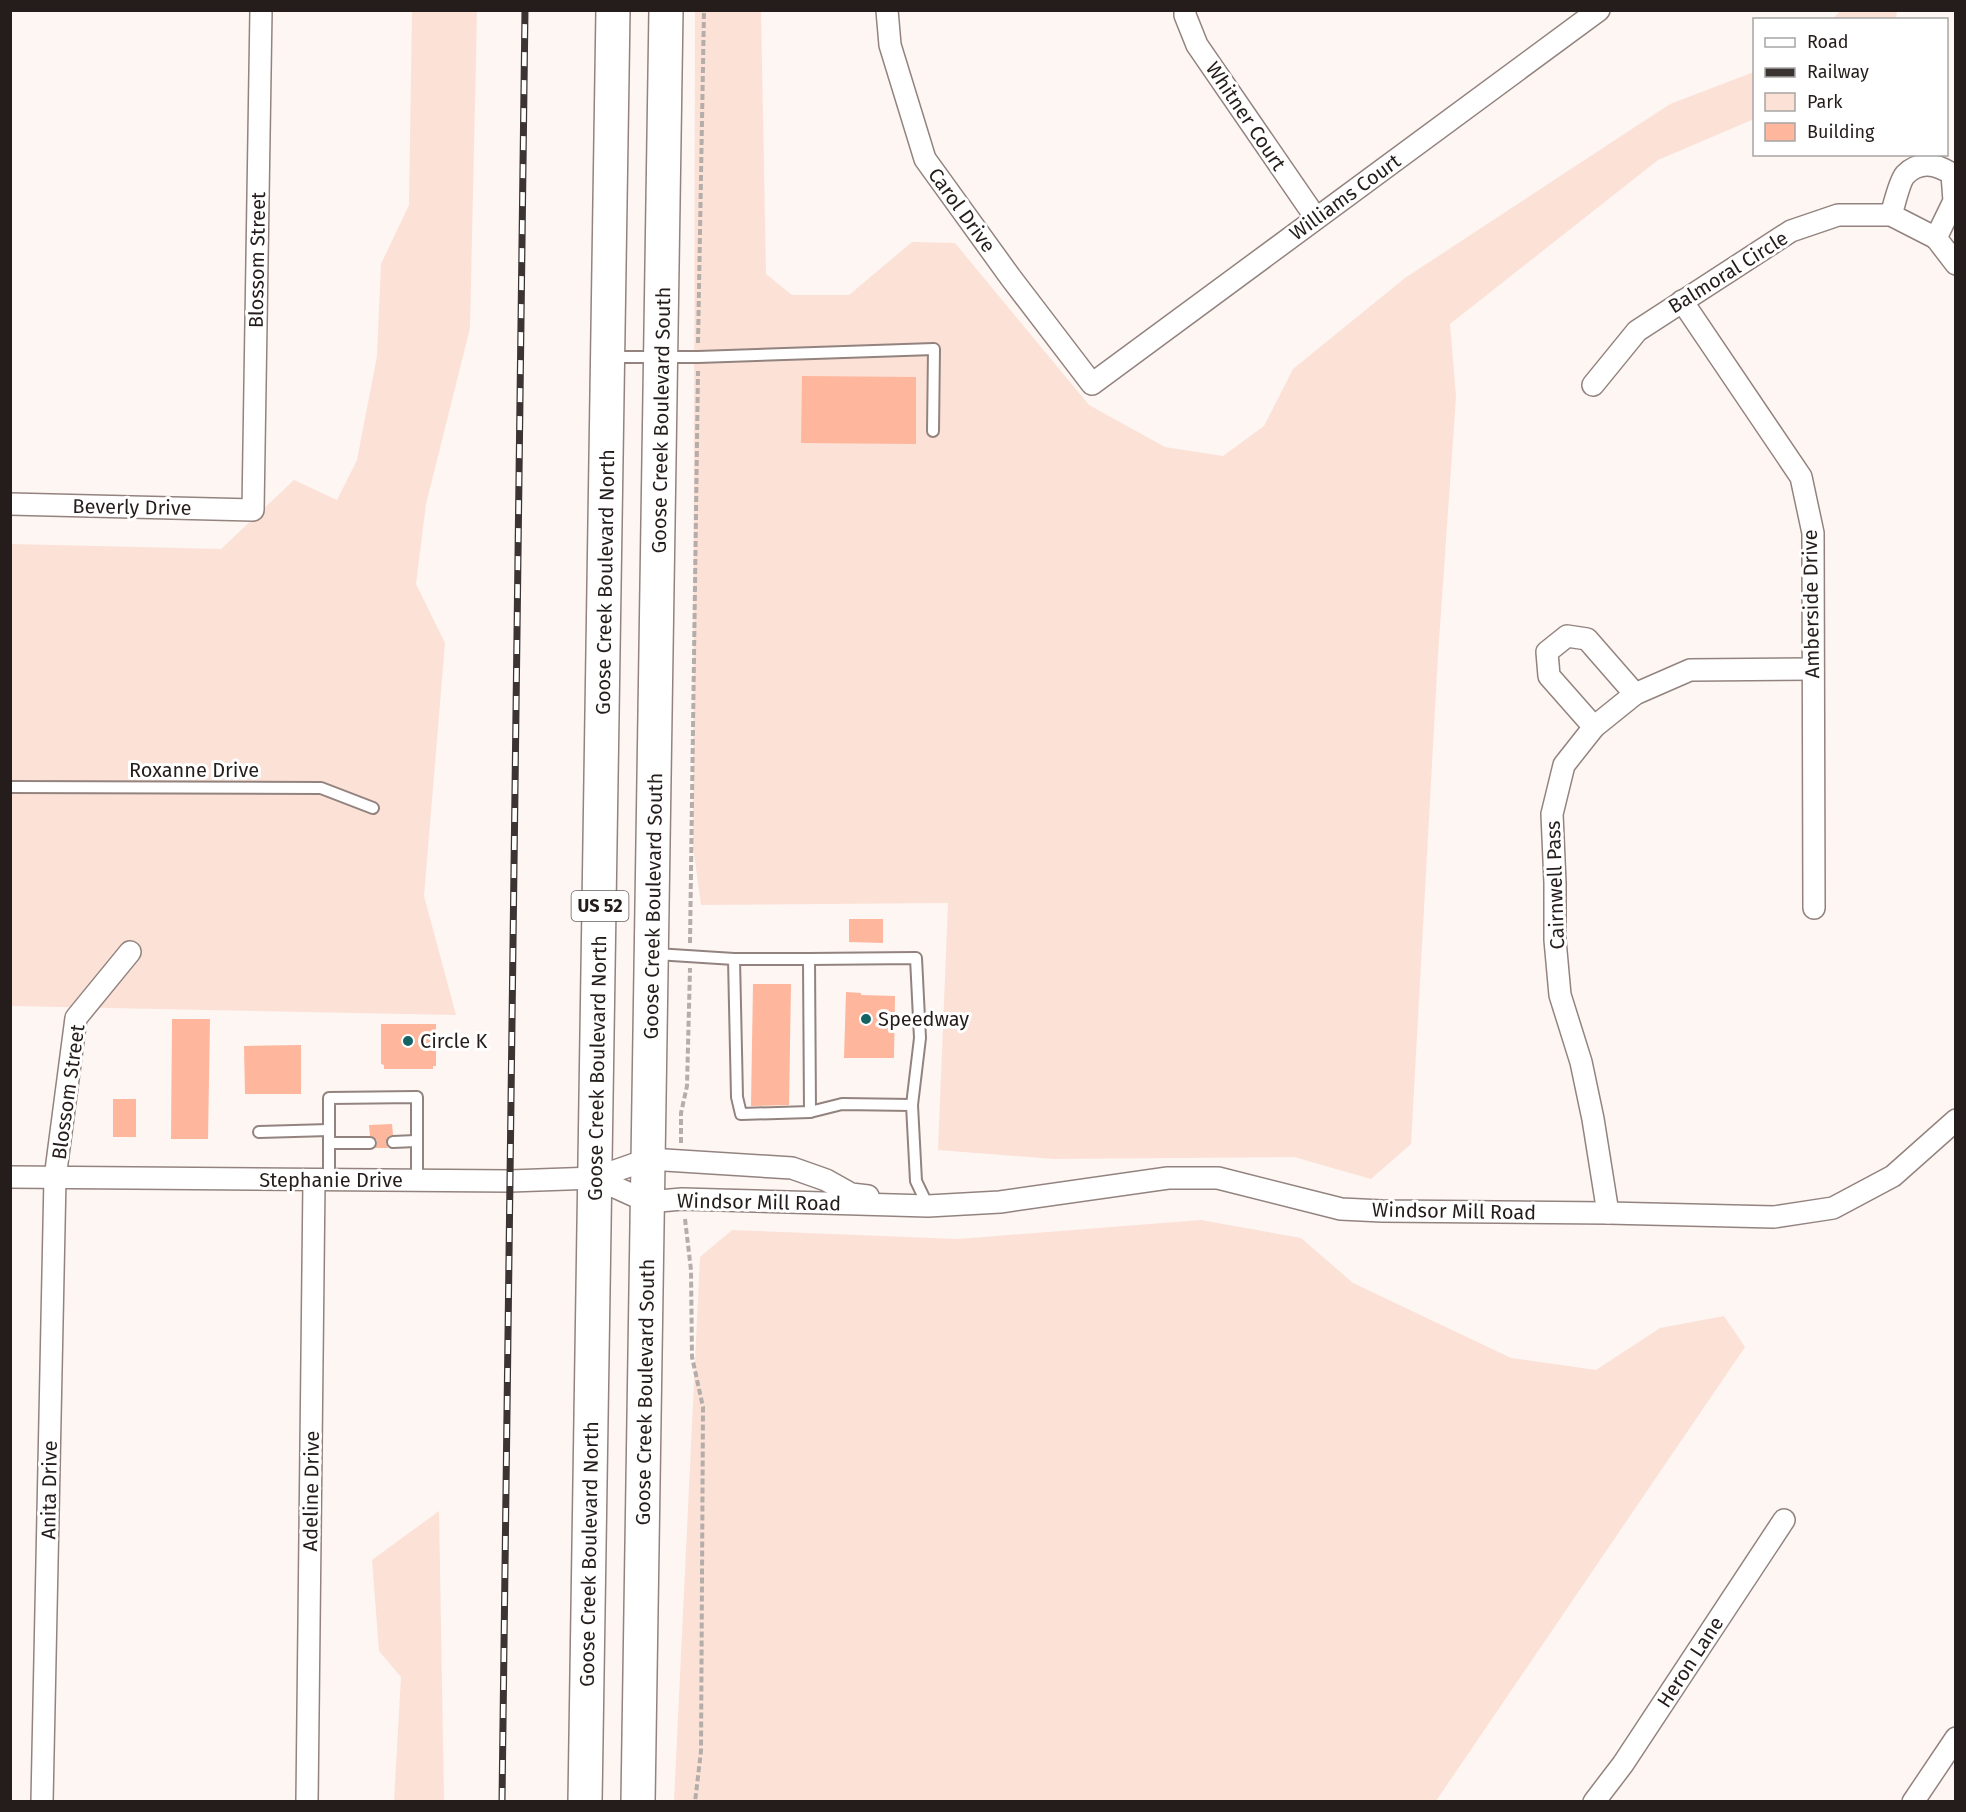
<svg xmlns="http://www.w3.org/2000/svg" width="1966" height="1812" font-family="'Fira Sans',sans-serif">
<rect width="100%" height="100%" fill="#fdf6f3"/>
<g fill="#fce1d7">
<polygon points="412,11 477,11 470,328 426,504 416,584 445,643 424,896 456,1015 11,1006 11,544 221,549 294,480 337,500 357,460 377,356 381,264 409,205"/>
<polygon points="695,11 761,11 766,274 792,295 849,295 912,242 955,243 1089,405 1165,447 1223,456 1264,426 1293,369 1405,278 1670,104 1754,72 1754,119 1658,160 1450,324 1456,397 1438,655 1411,1144 1371,1179 1294,1157 1054,1159 938,1150 948,903 701,905 693,846"/>
<polygon points="1840,11 1840,10 1897,11 1896,19 1833,19"/>
<polygon points="1201,1220 1301,1238 1353,1283 1511,1358 1596,1370 1660,1328 1724,1316 1745,1347 1436,1801 674,1801 700,1257 732,1230 958,1239"/>
<polygon points="439,1511 444,1801 394,1801 401,1677 379,1651 372,1560"/>
</g>
<g fill="#feb69d">
<polygon points="802,376 916,377 916,444 801,443"/>
<polygon points="849,919 883,919 883,943 849,942"/>
<polygon points="753,984 791,984 789,1105 751,1106"/>
<polygon points="846,992 861,993 861,995 895,996 894,1058 844,1058"/>
<polygon points="172,1019 210,1019 208,1139 171,1139"/>
<polygon points="381,1024 436,1024 436,1066 433,1066 433,1069 384,1069 384,1065 381,1064"/>
<polygon points="301,1045 301,1094 245,1094 244,1046"/>
<rect x="113" y="1099" width="23" height="38"/>
<polygon points="392,1124 393,1135 389,1136 386,1142 388,1148 375,1148 377,1144 377,1140 370,1136 369,1125"/>
</g>
<g fill="none" stroke-linecap="round" stroke-linejoin="round">
<defs>
<g id="lane">
<polyline points="612,357 698,357 934,349 933,431"/>
<polyline points="10,787 321,788 373,808"/>
<polyline points="656,954 734,959 737,1097 741,1114 810,1112 842,1104 912,1105 916,1181 928,1206"/>
<polyline points="734,959 809,959 810,1112"/>
<polyline points="809,959 916,958 920,1038 912,1105"/>
<polyline points="259,1132 329,1130"/>
<polyline points="393,1142 416,1141"/>
<polyline points="329,1143 370,1143"/>
<polyline points="329,1181 329,1098 417,1097 417,1181"/>
</g>
<g id="street">
<polyline points="887,10 890,45 925,159 1011,278 1092,384 1599,10"/>
<polyline points="1185,10 1185,15 1197,45 1316,218"/>
<polyline points="1936,238 1956,264"/>
<polyline points="1682,301 1801,477 1813,533 1814,908"/>
<path d="M1593,385L1637,331L1791,231L1838,215H1891L1936,238L1954,201L1952,174C1936,164 1920,160 1905,175C1899,182 1894,206 1891,215"/>
<polyline points="10,504 253,510 261,10"/>
<polyline points="1594,727 1549,676 1547,652 1567,636 1587,639 1635,694"/>
<polyline points="10,1177 510,1181 595,1178 649,1159 792,1168 826,1180 851,1194 868,1196"/>
<polyline points="595,1178 648,1202 682,1199 928,1206 1000,1202 1168,1178 1218,1178 1341,1209 1382,1211 1608,1213 1774,1217 1833,1208 1893,1176 1956,1120"/>
<polyline points="1608,1213 1593,1119 1581,1062 1560,995 1555,940 1555,883 1552,814 1564,765 1594,727 1635,694 1690,670 1813,669"/>
<polyline points="42,1802 55,1178 76,1018 130,952"/>
<polyline points="307,1802 314,1181"/>
<polyline points="1594,1802 1623,1764 1784,1520"/>
<polyline points="1913,1802 1956,1738"/>
</g>
<g id="highway">
<polyline points="585,1802 613,10"/>
<polyline points="638,1802 666,10"/>
</g>
</defs>
<use href="#lane" stroke="#93837e" stroke-width="14"/>
<use href="#street" stroke="#93837e" stroke-width="24"/>
<use href="#highway" stroke="#93837e" stroke-width="36"/>
<g stroke="#b4adaa" stroke-width="4" stroke-dasharray="6 3" stroke-linecap="butt">
<polyline points="698,343 704,10"/>
<polyline points="690,943 698,371"/>
<polyline points="681,1143 681,1113 687,1086 690,968"/>
<polyline points="685,1219 691,1270 692,1357 703,1407 701,1751 695,1802"/>
</g>
<use href="#lane" stroke="#fff" stroke-width="10"/>
<use href="#street" stroke="#fff" stroke-width="21"/>
<use href="#highway" stroke="#fff" stroke-width="33"/>
<defs>
<polyline id="rail" points="502,1802 525,10"/>
</defs>
<use href="#rail" stroke="#3b3432" stroke-width="7"/>
<use href="#rail" stroke="#fff" stroke-width="4.5" stroke-dasharray="14" stroke-linecap="butt"/>
</g>
<g fill="#146466" stroke="#fff" stroke-width="2">
<circle cx="866" cy="1019" r="6"/>
<circle cx="408" cy="1041" r="6"/>
</g>
<g text-anchor="middle" dominant-baseline="central" stroke-width="6" stroke-linejoin="round" paint-order="stroke">
<rect fill="#fff" stroke="#66615f" stroke-width="1.5" x="571.5" y="891" width="57" height="30" rx="4.5"/>
<g font-size="18" font-weight="bold" fill="#241d1b">
<text x="600" y="906">US 52</text>
</g>
<g font-size="20" fill="#241d1b" stroke="#fff">
<text transform="translate(1246 116) rotate(56)">Whitner Court</text>
<text transform="translate(1345 197) rotate(-36)">Williams Court</text>
<text transform="translate(962 210) rotate(54)">Carol Drive</text>
<text transform="translate(257 260) rotate(-89)">Blossom Street</text>
<text transform="translate(1728 272) rotate(-32)">Balmoral Circle</text>
<text transform="translate(661 420) rotate(-89)">Goose Creek Boulevard South</text>
<text transform="translate(132 507) rotate(1)">Beverly Drive</text>
<text transform="translate(605 582) rotate(-89)">Goose Creek Boulevard North</text>
<text transform="translate(1811 604) rotate(-91)">Amberside Drive</text>
<text x="194" y="770">Roxanne Drive</text>
<text transform="translate(1555 885) rotate(-92)">Cairnwell Pass</text>
<text transform="translate(653 906) rotate(-89)">Goose Creek Boulevard South</text>
<text transform="translate(597 1068) rotate(-89)">Goose Creek Boulevard North</text>
<text transform="translate(68 1092) rotate(-82)">Blossom Street</text>
<text x="331" y="1180">Stephanie Drive</text>
<text transform="translate(759 1202) rotate(1)">Windsor Mill Road</text>
<text transform="translate(1454 1211) rotate(1)">Windsor Mill Road</text>
<text transform="translate(645 1392) rotate(-89)">Goose Creek Boulevard South</text>
<text transform="translate(49 1490) rotate(-89)">Anita Drive</text>
<text transform="translate(311 1491) rotate(-89)">Adeline Drive</text>
<text transform="translate(589 1554) rotate(-89)">Goose Creek Boulevard North</text>
<text transform="translate(1690 1662) rotate(-57)">Heron Lane</text>
</g>
<g font-size="20" fill="#241d1b" stroke="#fff" text-anchor="start">
<text x="878" y="1019">Speedway</text>
<text x="420" y="1041">Circle K</text>
</g>
</g>
<rect width="1966" height="1812" fill="none" stroke="#241d1b" stroke-width="24"/>
<rect x="1753" y="18" width="195" height="138" fill="#ffffff" stroke="#a7a5a4" stroke-width="1.5"/>
<rect x="1765" y="38" width="30" height="9" fill="#ffffff" stroke="#a7a5a4" stroke-width="1.5"/>
<text x="1807" y="48" font-size="18" fill="#241d1b">Road</text>
<rect x="1765" y="68" width="30" height="9" fill="#3b3432" stroke="#a7a5a4" stroke-width="1.5"/>
<text x="1807" y="78" font-size="18" fill="#241d1b">Railway</text>
<rect x="1765" y="93" width="30" height="18" fill="#fce1d7" stroke="#a7a5a4" stroke-width="1.5"/>
<text x="1807" y="108" font-size="18" fill="#241d1b">Park</text>
<rect x="1765" y="123" width="30" height="18" fill="#feb69d" stroke="#a7a5a4" stroke-width="1.5"/>
<text x="1807" y="138" font-size="18" fill="#241d1b">Building</text>
</svg>
